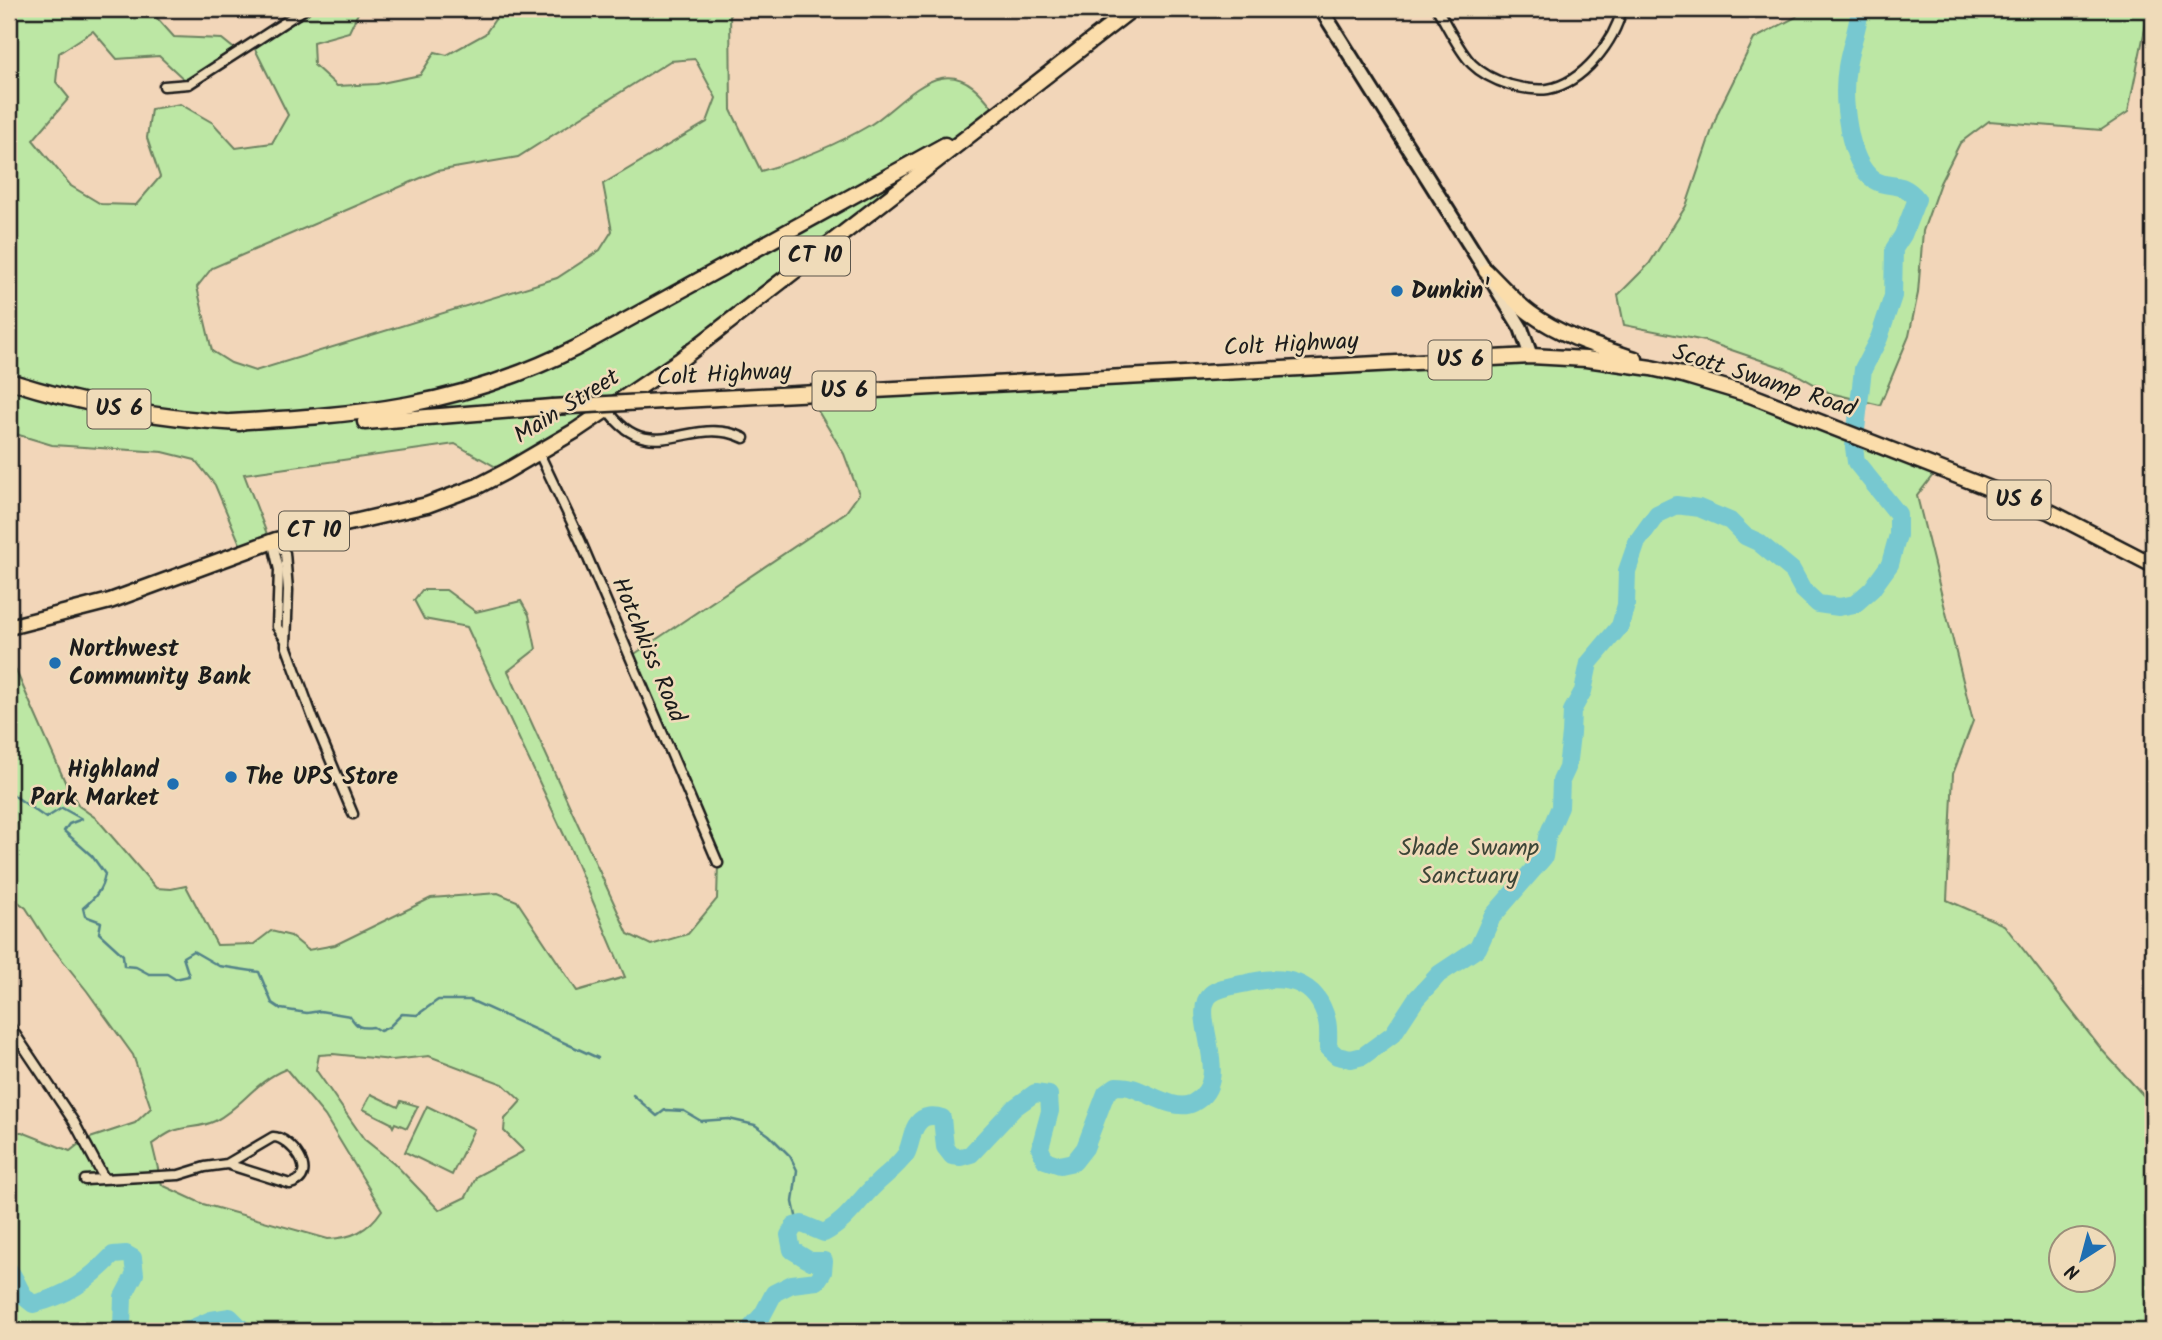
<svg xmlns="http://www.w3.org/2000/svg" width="2162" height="1340" font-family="Kalam,sans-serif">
<rect width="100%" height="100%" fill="#f2d6b9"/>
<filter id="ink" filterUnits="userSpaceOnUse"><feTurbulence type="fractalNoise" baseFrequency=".0143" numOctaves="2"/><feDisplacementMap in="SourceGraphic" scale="14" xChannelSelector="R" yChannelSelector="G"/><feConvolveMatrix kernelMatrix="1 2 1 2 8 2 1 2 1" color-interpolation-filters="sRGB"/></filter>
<g filter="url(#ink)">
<g fill="#bce7a4" stroke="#6c8260" stroke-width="2" fill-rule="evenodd">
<path d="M9,9H149L174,37L222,39L238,52L189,84L159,56L117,59L93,31L59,53L56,82L69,98L33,140L71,186L101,204L136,205L160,177L147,138L151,109L180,104L213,123L236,148L272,143L288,115L252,43L305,9H360L349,32L313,42L314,65L337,86L377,84L420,75L435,52L447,55L485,34L498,15L497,9H555L563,17L588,15L595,9H730L731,110L761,171C799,160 836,145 870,125C891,112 917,82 941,78C967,73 984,96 997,113L723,328L505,472L455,444L244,474L270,542L243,551L215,485L195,460L163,452L52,445L9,432V133L14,119L9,88ZM695,59L716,98L707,122L603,184L612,231L600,250L557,278L255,371L231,363L212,351L197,287L212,268L437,171L518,157L670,61Z"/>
<polygon points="1801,9 2149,9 2128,112 2101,130 1989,121 1960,143 1940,183 1923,231 1918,293 1909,336 1880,405 1830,393 1787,369 1705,341 1624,325 1618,295 1649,264 1686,206 1718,112 1754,39 1796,17"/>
<path d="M1531,356L1651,368L1939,467L1917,496L1973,721L1953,774L1947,900L2004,925L2102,1050L2153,1106V1331H9V1132H22L70,1151L84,1140L135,1123L151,1108L133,1055L87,991L47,941L26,908L9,895V655L66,784L79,806L97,819L156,888L171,889L186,886L217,945L254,944L271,931L291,936L308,950L335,945L431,898L498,893L517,901L577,991L625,977L571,850L467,627L424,619L414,600L422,590H446L476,612L521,601L529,615L536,649L508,671L628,934L651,945L688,934L717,899L718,863L630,657L846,512L859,494L844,454L807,393ZM333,1054L392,1060L429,1056L503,1084L521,1101L505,1119L504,1131L524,1151L477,1176L466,1197L439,1210L394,1163L364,1139L316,1070L319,1055ZM286,1069L325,1116L382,1210C368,1231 352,1238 328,1239L203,1204L162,1185L152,1144C158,1140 165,1135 171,1132C185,1126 201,1128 215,1121C243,1106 254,1082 286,1069ZM2060,1238H2102V1280H2060Z"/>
<polygon points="371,1094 398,1107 401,1101 418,1106 407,1128 395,1123 393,1127 391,1123 363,1109"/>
<polygon points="427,1106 474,1129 452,1175 405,1152"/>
</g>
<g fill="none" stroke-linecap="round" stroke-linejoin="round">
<g stroke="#538388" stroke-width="2.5">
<path d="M9,792L46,818L62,808L82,819L69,824L64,831L92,856L105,874C102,890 95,898 83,908L85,916L101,922L99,933L123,955L124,966L136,967L149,974H167L175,979L189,976L183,957L193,951L219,966L259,972L272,1003L281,1009L307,1013L320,1011L350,1016C357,1027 360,1029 373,1027L380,1031L389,1027L402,1014L417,1015L438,1000H470L598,1058"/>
<polyline points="633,1095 657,1116 665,1110 684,1111 701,1121 729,1119 755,1125 769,1135 790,1156 797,1170 793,1202 798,1225"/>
</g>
<g stroke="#77c8d0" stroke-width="18">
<path d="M9,1270C19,1283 19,1295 33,1304C67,1296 89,1280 113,1255L126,1254L133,1258L135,1274L123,1297L122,1326L125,1331"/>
<polyline points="186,1331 211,1320 230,1317 244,1331"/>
<path d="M748,1331L763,1314L774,1293L792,1284L817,1281L823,1272L824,1261H810L792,1250L789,1235L794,1226L802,1224L824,1233C847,1221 857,1202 875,1185C886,1174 897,1167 906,1154C911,1145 911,1131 918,1123C924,1115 934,1115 942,1118L945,1147L952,1156L961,1157L971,1154L1014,1108L1035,1093L1049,1095L1050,1111L1040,1148L1045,1160L1060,1165L1074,1162L1085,1148L1106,1093L1116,1086C1122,1086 1127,1086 1132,1088C1149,1093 1176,1112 1193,1103C1237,1080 1187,1014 1211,994C1221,986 1235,986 1247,983C1283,974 1317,979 1327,1021C1329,1029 1328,1039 1328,1048L1337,1056L1351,1059L1363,1056L1393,1034L1416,999L1439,974L1478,948L1492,917L1544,857L1547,837L1560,807L1561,781L1567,768L1571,734L1572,711L1583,691L1589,663L1620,626L1626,605L1627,571L1637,542L1657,514L1676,505L1699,508L1730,521L1745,536L1758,542L1792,570L1803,590L1818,604L1839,607L1855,604L1872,589L1890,564L1898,535V514L1856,462L1854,447L1863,369L1879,338L1893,296L1894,249L1903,235L1917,199C1901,179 1890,190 1874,180C1847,161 1842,97 1847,67C1850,47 1858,29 1860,9"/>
</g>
<defs>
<g id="minor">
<path d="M1437,9C1447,25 1459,51 1472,64C1482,74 1497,81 1510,85C1522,88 1536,91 1548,89C1583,83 1614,42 1622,9"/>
<polyline points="164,86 189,84 305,9"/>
<path d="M607,409C650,471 691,413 744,438"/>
<polyline points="539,453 581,542 718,863"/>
<polyline points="276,540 285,553 288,590 286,645 313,718 353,814"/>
<polyline points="276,540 274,548 279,570 277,627 285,639"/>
<polyline points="9,1025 74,1122 104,1178"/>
<path d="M85,1180L179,1175L205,1167L227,1164L273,1137C289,1136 322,1176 290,1184L227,1164"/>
</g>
<polyline id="secondary" points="1321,9 1486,271 1521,328 1531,356"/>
<g id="trunk">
<path d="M1486,271C1500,285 1514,301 1530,313C1561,336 1599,347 1635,359"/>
<path d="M9,381C84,405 160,419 240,423"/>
<polyline points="662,401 1531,356 1586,359 1651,368 1683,375 1750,395 2050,512 2153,565"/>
<path d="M231,422C359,415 459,407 576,348L945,145"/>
<polyline points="365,422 552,407"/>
<polyline points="9,627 110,601 276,540 427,505 478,486 505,472 575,431 680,360 1132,9"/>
</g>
</defs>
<use href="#minor" stroke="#1c1c1c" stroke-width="13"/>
<use href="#secondary" stroke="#1c1c1c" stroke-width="18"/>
<use href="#trunk" stroke="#1c1c1c" stroke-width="19"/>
<use href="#minor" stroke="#efdbb9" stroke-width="8"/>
<use href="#secondary" stroke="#efdbb9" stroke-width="12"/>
<use href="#trunk" stroke="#fbddab" stroke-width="14"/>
<defs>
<polyline id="trunk-bridge" points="552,407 662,401"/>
</defs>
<use href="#trunk-bridge" stroke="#1c1c1c" stroke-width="19" stroke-linecap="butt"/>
<use href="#trunk-bridge" stroke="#fbddab" stroke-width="14"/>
</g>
</g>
<g fill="#1f6fb2" stroke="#efdbb9" stroke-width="2.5">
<circle cx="1397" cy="291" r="7"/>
<circle cx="55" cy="663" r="7"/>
<circle cx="231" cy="777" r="7"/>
<circle cx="173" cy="784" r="7"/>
</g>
<g text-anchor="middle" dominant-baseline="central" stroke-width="5" stroke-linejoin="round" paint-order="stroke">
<g fill="#efdbb9" stroke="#5b554b" stroke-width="2">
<rect x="780" y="236.5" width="70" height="39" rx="5"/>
<rect x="1428.5" y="340.5" width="63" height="39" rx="5"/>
<rect x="812.5" y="371.5" width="63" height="39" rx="5"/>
<rect x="87.5" y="389.5" width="63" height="39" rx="5"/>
<rect x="1987.5" y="480.5" width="63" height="39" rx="5"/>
<rect x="279" y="511.5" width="70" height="39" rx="5"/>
</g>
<g font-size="23" font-weight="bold" fill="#1c1c1c">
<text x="815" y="256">CT 10</text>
<text x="1460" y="360">US 6</text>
<text x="844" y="391">US 6</text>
<text x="119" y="409">US 6</text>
<text x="2019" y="500">US 6</text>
<text x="314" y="531">CT 10</text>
</g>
<g font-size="24" font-weight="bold" fill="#1c1c1c" stroke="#efdbb9" text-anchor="start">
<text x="1411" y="291">Dunkin'</text>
<text x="69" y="649">Northwest<tspan x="69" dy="28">Community Bank</tspan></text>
<text x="159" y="770" text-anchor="end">Highland<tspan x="159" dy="28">Park Market</tspan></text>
<text x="245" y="777">The UPS Store</text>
</g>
<g font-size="24" fill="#1c1c1c" stroke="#efdbb9">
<text transform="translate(1291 345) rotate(-3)">Colt Highway</text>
<text transform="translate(724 375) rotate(-3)">Colt Highway</text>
<text transform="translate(1764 381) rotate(18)">Scott Swamp Road</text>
<text transform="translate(567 407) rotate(-32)">Main Street</text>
<text transform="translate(648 650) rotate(67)">Hotchkiss Road</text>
</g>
<g font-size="24" fill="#3c4537" stroke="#efdbb9">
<text x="1469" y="848">Shade Swamp<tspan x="1469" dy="28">Sanctuary</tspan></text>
</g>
</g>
<rect width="2162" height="1340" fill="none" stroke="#efdbb9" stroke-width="35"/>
<rect x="18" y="18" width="2127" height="1305" fill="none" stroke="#1c1c1c" stroke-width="2.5" filter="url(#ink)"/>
<g transform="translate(2082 1259) rotate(216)"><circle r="33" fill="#efdbb9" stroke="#9b8f7a" stroke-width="2"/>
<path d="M0-5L12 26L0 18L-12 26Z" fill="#1f6fb2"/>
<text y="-10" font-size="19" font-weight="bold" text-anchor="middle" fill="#1c1c1c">N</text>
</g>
</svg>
